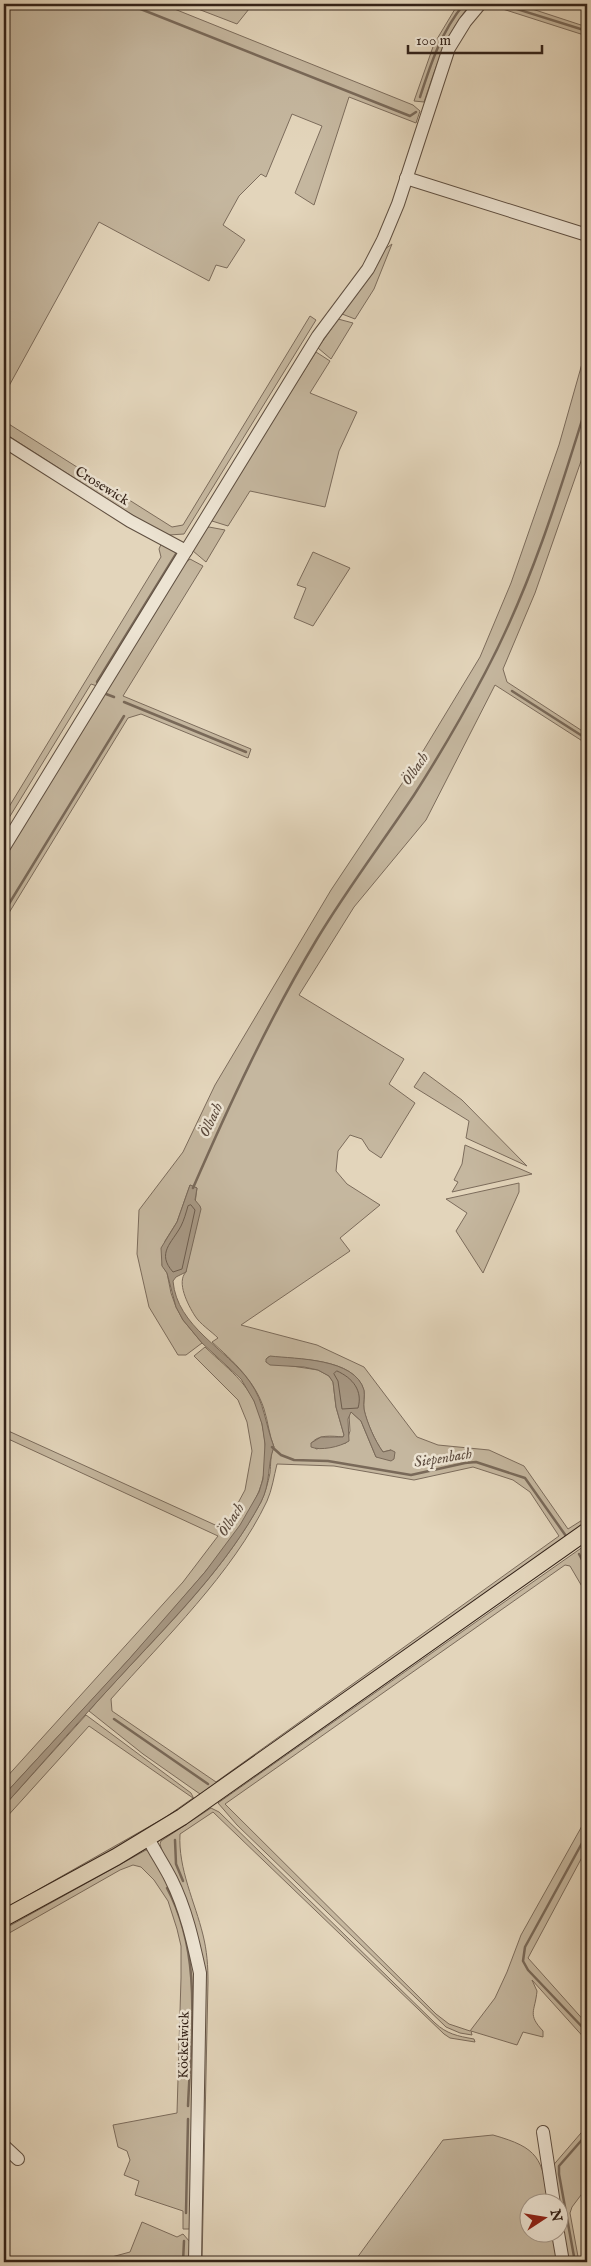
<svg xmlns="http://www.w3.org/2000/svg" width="591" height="2266" font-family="'IM FELL English',serif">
<rect width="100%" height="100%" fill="#e3d5bb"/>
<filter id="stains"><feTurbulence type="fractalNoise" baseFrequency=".004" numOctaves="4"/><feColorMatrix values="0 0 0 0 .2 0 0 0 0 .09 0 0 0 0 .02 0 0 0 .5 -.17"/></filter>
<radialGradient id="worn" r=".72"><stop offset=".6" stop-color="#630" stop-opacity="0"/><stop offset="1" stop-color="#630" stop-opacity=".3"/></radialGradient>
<g fill="#c5b79f" stroke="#7c6c5c" fill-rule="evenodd">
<polygon points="4,4 162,4 413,105 420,111 416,123 349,97 314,205 295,193 322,126 292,114 266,177 261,174 239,196 223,225 245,240 227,268 216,265 209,281 99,222 4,395"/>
<polygon points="185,4 253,4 237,24"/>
<path d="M458,4H471C446,32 436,67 424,102L414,101L434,44Z"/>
<polygon points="487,4 517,4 587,27 587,36"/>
<polygon points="392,244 374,289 355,319 342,314 345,308 385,249"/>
<polygon points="310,316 316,320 184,534 169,535 148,525 4,433 4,421 172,527 183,525"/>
<polygon points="338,319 353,323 331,359 318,348"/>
<path d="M587,346V444L535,593L503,669L507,682L587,734V744L495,685L426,820L354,907L299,995L404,1059L389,1084L415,1103L381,1158L369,1150L362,1139L350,1135L338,1151L336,1171L347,1184L380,1205L340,1238L350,1251L241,1325L317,1345L364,1367L417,1437L438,1445L489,1450L524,1466L568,1529L587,1517V1526L205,1795L200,1794L143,1754L89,1711C148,1643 218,1582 261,1502C265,1493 268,1483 270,1473C271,1464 270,1455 274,1447C269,1435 268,1421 264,1409C255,1381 233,1361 212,1342L218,1338C211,1331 200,1324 195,1316C188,1305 176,1282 186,1272L197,1188L190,1185L177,1222L165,1241L162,1265L167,1273L171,1293L176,1307L183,1320L202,1343L186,1355H178L149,1307L137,1254L139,1210L183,1152L215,1085L331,890L417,761L480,657L511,583L559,445ZM268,1357C294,1359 356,1357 364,1391C365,1397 363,1403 364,1410C367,1423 375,1441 383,1452L391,1450L376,1457L361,1421L351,1412L349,1414L350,1431L346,1443L316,1449L311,1444C317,1434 332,1436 343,1437L344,1435L336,1407L333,1382L329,1376L318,1370L266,1362ZM277,1464L334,1466L414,1480L473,1467L513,1480L530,1492L559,1536L216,1782L112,1711L111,1699C164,1639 233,1573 267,1501C272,1490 274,1476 277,1464Z"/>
<polygon points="316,352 330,361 310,393 357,412 339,451 325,507 250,491 228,526 212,521 212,517"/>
<polygon points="209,527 225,530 206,562 193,551 204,530"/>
<polygon points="162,542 181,553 100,687 91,684 4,826 4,815 161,557 159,549"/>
<polygon points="313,552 350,568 313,626 294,618 306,588 297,585"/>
<polygon points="190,559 203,566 123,696 251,749 248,758 141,714 128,718 4,921 4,858 185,563"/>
<polygon points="424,1072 462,1100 527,1166 466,1138 469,1121 414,1087"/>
<polygon points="465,1145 532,1174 452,1192 458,1182 454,1180 462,1164"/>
<polygon points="519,1183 519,1192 483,1273 456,1231 467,1213 446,1199"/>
<path d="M205,1347C231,1372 254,1386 262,1424C267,1446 267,1471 259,1491C244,1527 212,1564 187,1593C128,1663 65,1728 4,1795V1780L183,1582L218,1536L4,1437V1429L224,1529L245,1490L252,1451L247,1422L238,1400L194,1356Z"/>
<path d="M587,1544V1595L570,1566L565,1565L225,1804L436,2014L449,2024L470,2031L495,1998L507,1972L521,1935L587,1817V1848L528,1958L587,2024V2041L532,1980L537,1991C535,2012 527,2014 543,2031V2037L523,2032L517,2045L471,2031L472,2035L460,2033L446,2027L237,1825L218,1803Z"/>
<polygon points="86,1715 191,1793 195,1801 150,1832 4,1909 166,1817 193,1798 89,1726 4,1820 4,1806"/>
<path d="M211,1808L219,1812L435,2023C447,2034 457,2036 474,2039L475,2042L450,2038L444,2034L213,1812L180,1834C178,1869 195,1902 203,1935C207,1951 208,1966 208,1982L202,2262H196L205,1995L160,1844L161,1841Z"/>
<polygon points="146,1850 151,1852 176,1896 196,1969 190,2229 183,2229 183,2211 135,2195 139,2181 124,2175 130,2160 127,2151 118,2147 113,2125 177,2113 181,1978 181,1946 177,1929 168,1901 154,1880 141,1867 133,1865 120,1870 4,1936 4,1929"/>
<polygon points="587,2126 587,2187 572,2207 570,2213 579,2262 565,2262 559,2225 558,2204 550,2169"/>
<path d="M493,2135C539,2148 542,2158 549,2203L528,2204V2234H554L559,2262H354L443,2140Z"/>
<polygon points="142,2222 177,2237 183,2234 190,2242 189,2262 93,2262 130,2252"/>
</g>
<g fill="#a79884" stroke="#796959">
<path d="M190,1185L197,1188L195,1200L200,1206L201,1209L186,1272L176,1277L173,1281C177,1327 226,1348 250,1382C265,1403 265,1424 274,1447C267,1464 271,1483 261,1502C228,1564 176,1616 128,1668C86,1713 45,1760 4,1806V1795L130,1658L205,1572L240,1525L259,1492L263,1479L265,1444L262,1424L254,1401L241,1379L202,1343L183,1320L176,1307L167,1273L162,1266L161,1248L177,1222Z"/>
<path d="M270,1356C296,1359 355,1358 364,1390C365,1396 363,1403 364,1409C367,1423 375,1441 383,1452L391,1450L395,1452L394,1459L391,1461L376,1457L361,1421L351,1412L348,1419L349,1441C340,1447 320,1451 311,1447V1443L321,1437H343L344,1435L336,1407L333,1382L329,1376L318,1370L304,1367L270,1365L266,1362V1359Z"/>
</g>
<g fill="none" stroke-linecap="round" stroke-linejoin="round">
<g stroke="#6d5d4e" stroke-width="1">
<path d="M191,1205L195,1210L182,1269L173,1272C156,1253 172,1243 181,1226C184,1220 186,1213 188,1206Z"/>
<path d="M337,1371C353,1378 363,1391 358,1408L342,1409L338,1381L334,1374Z"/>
</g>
<g stroke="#796959" stroke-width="2.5">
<polyline points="128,4 410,116 416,112"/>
<polyline points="501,4 587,31"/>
<path d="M420,97C431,63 441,32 464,4"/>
<polyline points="97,682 176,554"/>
<polyline points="512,691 587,739"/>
<polyline points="106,694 114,697"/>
<polyline points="124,702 246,752"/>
<polyline points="4,912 124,716"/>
<path d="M193,1188C230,1103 269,1019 317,939C347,889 382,843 414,795C439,756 463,715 485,673C530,588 559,495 587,404"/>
<polyline points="272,1447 281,1455 294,1460 328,1461 411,1475 465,1463 476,1462 525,1478 566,1536"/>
<polyline points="579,1554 587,1569"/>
<polyline points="114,1719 208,1784"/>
<polyline points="587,1834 525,1947 523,1961 528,1970 587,2032"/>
<polyline points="175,1840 176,1864 183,1881"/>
<path d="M167,1888C203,1955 191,2033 188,2106"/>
<polyline points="186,2213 188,2119"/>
<polyline points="183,2262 184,2241"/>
<polyline points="575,2262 559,2174 559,2166 587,2134"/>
</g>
<defs>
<g id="minor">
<polyline points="406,178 587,235"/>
<polyline points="4,441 130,521 186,551"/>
<polyline points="4,847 318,336 368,269 383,240 398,204 449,48 465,22 480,4"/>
<path d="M148,1838C155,1852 164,1865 171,1879C186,1909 193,1941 200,1973L195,2262"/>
<polyline points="543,2132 554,2204"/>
<polyline points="4,2146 18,2159"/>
<polyline points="558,2233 563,2262"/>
</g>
<polyline id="major" points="4,1918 116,1857 182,1817 587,1531"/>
</defs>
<use href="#minor" stroke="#5f4f41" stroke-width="14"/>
<use href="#major" stroke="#332218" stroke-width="18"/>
<use href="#minor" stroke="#ede4d3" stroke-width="12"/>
<use href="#major" stroke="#e3d5bb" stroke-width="16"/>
</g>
<g text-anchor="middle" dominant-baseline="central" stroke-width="5" stroke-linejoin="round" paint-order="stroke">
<g font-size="14" fill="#332218" stroke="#ede4d3">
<text transform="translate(102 486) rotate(32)">Crosewick</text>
<text transform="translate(184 2045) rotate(-89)">Köckelwick</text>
</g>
<g font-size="15" font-style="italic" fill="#5c4b3e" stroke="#ede4d3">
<text transform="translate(415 769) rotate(-56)">Ölbach</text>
<text transform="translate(211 1120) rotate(-65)">Ölbach</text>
<text transform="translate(443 1458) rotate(-9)">Siepenbach</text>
<text transform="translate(231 1520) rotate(-58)">Ölbach</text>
</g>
</g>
<rect width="591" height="2266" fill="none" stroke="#e3d5bb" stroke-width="20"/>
<rect x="5" y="5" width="581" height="2256" fill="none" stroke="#332218" stroke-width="2.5"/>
<rect x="10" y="10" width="571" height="2246" fill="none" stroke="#332218"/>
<g transform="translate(544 2218) rotate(78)"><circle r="24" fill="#ede4d3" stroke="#a39688"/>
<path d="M0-4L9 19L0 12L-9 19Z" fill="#8f2418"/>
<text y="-8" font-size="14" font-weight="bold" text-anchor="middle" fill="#332218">N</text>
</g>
<path d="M408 45v8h134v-8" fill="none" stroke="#332218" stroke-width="2.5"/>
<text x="416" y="45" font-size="15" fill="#332218" stroke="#ede4d3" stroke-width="4" paint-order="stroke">100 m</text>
<rect width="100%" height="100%" filter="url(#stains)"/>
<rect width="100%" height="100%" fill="url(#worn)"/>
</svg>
